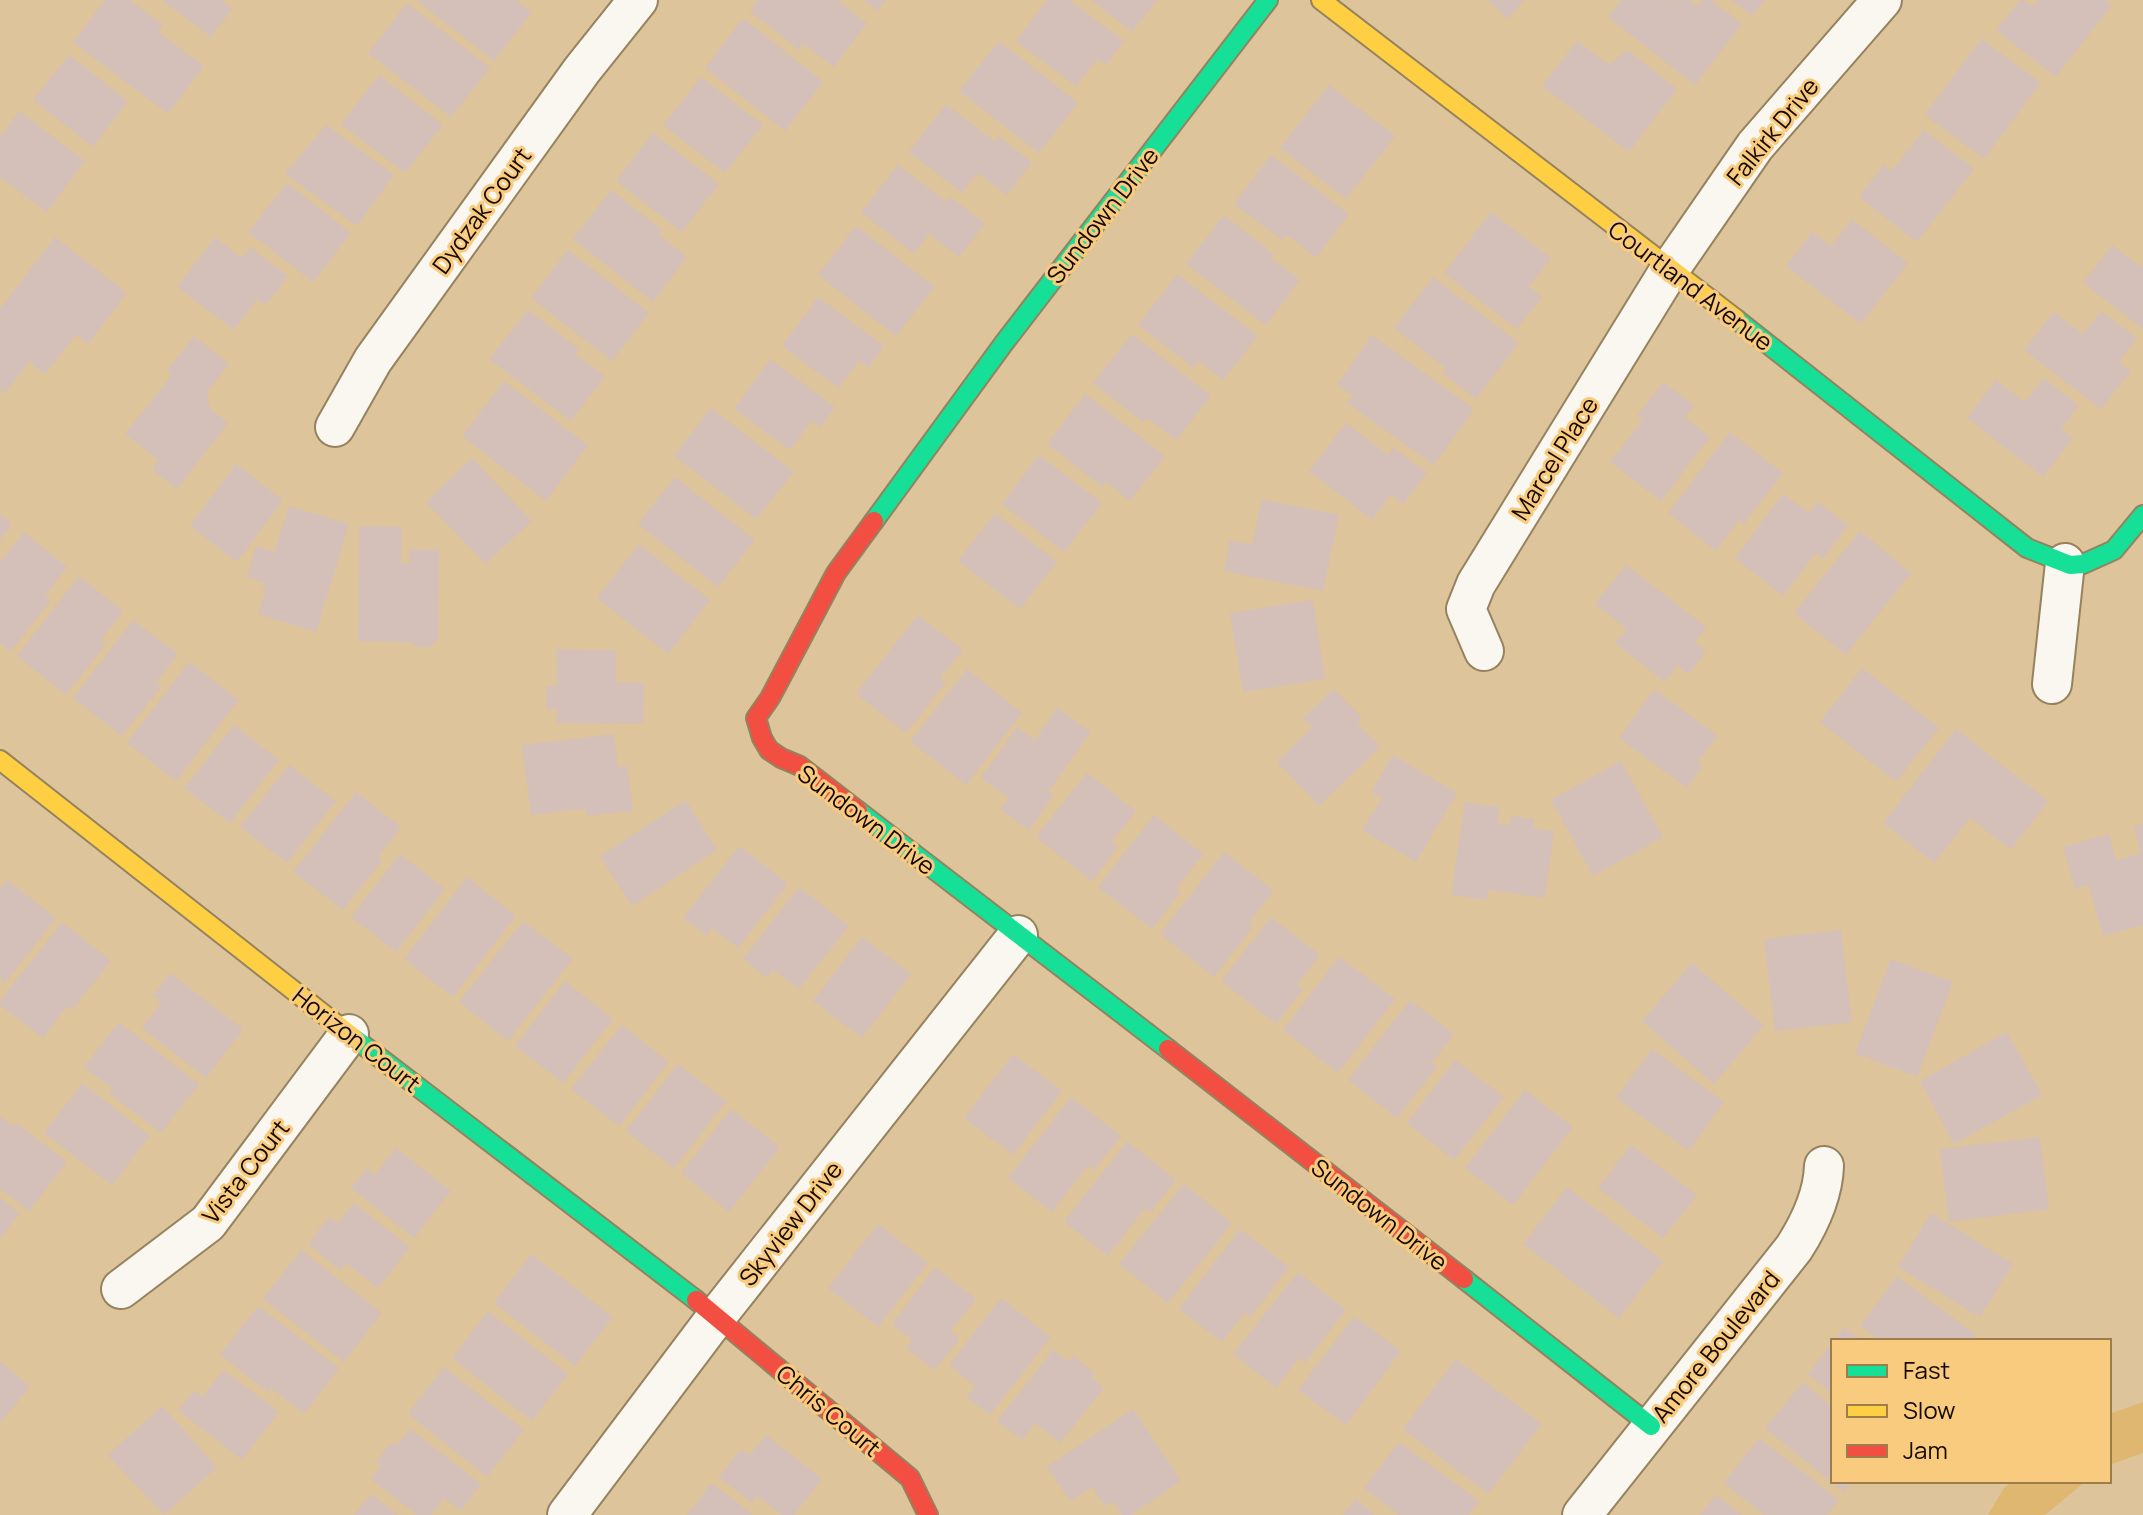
<svg xmlns="http://www.w3.org/2000/svg" width="2143" height="1515" font-family="Manrope,sans-serif">
<rect width="100%" height="100%" fill="#ddc49a"/>
<g fill="#e0b770">
<polygon points="2143,1402 2143,1453 2109,1465 2109,1414"/>
<polygon points="2012,1481 2086,1481 2045,1515 1988,1515 2004,1488"/>
</g>
<g fill="#d5bfb9">
<polygon points="105,0 130,0 163,25 158,32 204,66 168,114 73,42"/>
<polygon points="162,0 221,0 232,9 211,37"/>
<polygon points="416,0 516,0 532,12 494,61"/>
<polygon points="758,0 837,0 867,23 834,67 804,44 799,50 750,11"/>
<polygon points="864,0 886,0 878,11"/>
<polygon points="1047,0 1069,0 1124,41 1106,66 1097,59 1076,86 1016,41"/>
<polygon points="1091,0 1157,0 1132,32"/>
<polygon points="1487,0 1524,0 1508,19"/>
<polygon points="1621,0 1672,0 1675,2 1678,0 1690,0 1697,6 1701,0 1711,0 1742,24 1695,85 1608,17"/>
<polygon points="1731,0 1765,0 1752,16"/>
<polygon points="2020,0 2024,0 2030,5 2035,4 2038,0 2106,0 2112,5 2056,77 1996,30"/>
<polygon points="407,3 490,68 451,117 368,53"/>
<polygon points="743,18 823,82 785,131 705,68"/>
<polygon points="1981,39 2041,83 1984,159 1929,118 1926,113"/>
<polygon points="999,41 1078,103 1039,153 959,91"/>
<polygon points="1577,41 1610,65 1627,50 1677,89 1629,152 1542,86"/>
<polygon points="69,55 128,101 93,147 33,100"/>
<polygon points="379,75 443,125 405,173 341,124"/>
<polygon points="701,77 763,125 725,173 663,125"/>
<polygon points="1329,85 1395,136 1346,199 1280,148"/>
<polygon points="946,104 994,141 998,136 1032,162 1007,195 978,173 962,193 909,152"/>
<polygon points="19,111 85,161 47,212 0,177 0,137"/>
<polygon points="326,125 394,175 357,226 285,174"/>
<polygon points="1924,130 1974,169 1917,242 1859,197 1884,165 1890,170 1895,167"/>
<polygon points="653,133 719,184 682,232 616,181"/>
<polygon points="1271,155 1349,214 1316,258 1287,235 1282,240 1234,204"/>
<polygon points="898,165 947,202 951,197 985,224 959,257 929,234 914,254 861,212"/>
<polygon points="287,183 351,233 313,282 248,232"/>
<polygon points="611,190 662,230 659,235 687,257 653,302 573,239"/>
<polygon points="1491,212 1551,258 1529,287 1542,297 1517,329 1444,273"/>
<polygon points="1224,215 1274,254 1271,258 1300,280 1266,325 1186,264"/>
<polygon points="1852,219 1908,263 1861,324 1786,266 1812,232 1831,246"/>
<polygon points="856,226 935,287 896,336 818,275"/>
<polygon points="55,237 127,293 88,344 76,335 45,374 29,362 4,394 0,390 0,309"/>
<polygon points="215,237 242,258 250,247 288,276 266,305 257,299 234,330 177,287"/>
<polygon points="2112,245 2141,267 2143,265 2143,329 2083,283"/>
<polygon points="568,250 649,313 612,361 531,298"/>
<polygon points="1177,274 1258,336 1223,380 1199,361 1194,368 1138,325"/>
<polygon points="1433,277 1519,343 1476,399 1442,373 1446,368 1394,328"/>
<polygon points="818,297 884,346 868,368 859,361 838,388 782,346"/>
<polygon points="528,310 579,349 575,354 605,376 571,421 489,359"/>
<polygon points="2101,311 2137,338 2119,362 2131,371 2101,409 2024,350 2054,312 2083,334"/>
<polygon points="1132,334 1211,396 1176,440 1147,418 1143,422 1093,383"/>
<polygon points="1372,335 1474,409 1434,465 1347,403 1353,396 1337,385"/>
<polygon points="194,336 229,364 207,392 210,409 228,423 177,489 152,469 159,460 125,434 172,375 167,371"/>
<polygon points="770,359 835,407 820,428 811,421 790,450 734,409"/>
<polygon points="2043,378 2079,405 2061,429 2073,438 2043,477 1967,418 1996,380 2025,402"/>
<polygon points="504,381 588,445 546,501 462,436"/>
<polygon points="1663,382 1694,405 1685,417 1710,437 1661,501 1610,462 1643,420 1637,416"/>
<polygon points="1085,394 1165,456 1130,501 1106,482 1103,487 1047,444"/>
<polygon points="711,408 794,472 756,519 674,456"/>
<polygon points="1346,423 1388,455 1393,447 1427,473 1403,504 1391,495 1372,520 1309,471"/>
<polygon points="1730,432 1783,473 1744,524 1739,520 1716,551 1668,513"/>
<polygon points="1039,455 1102,503 1064,552 1002,504"/>
<polygon points="472,458 532,521 485,564 426,502"/>
<polygon points="236,464 283,500 237,562 190,526"/>
<polygon points="675,477 755,540 718,587 638,524"/>
<polygon points="1783,494 1809,513 1818,502 1848,525 1823,559 1816,553 1783,596 1735,558"/>
<polygon points="1262,499 1339,515 1323,591 1224,571 1230,540 1252,545"/>
<polygon points="289,506 349,524 316,632 258,614 266,589 262,587 264,583 247,577 256,546 274,552"/>
<polygon points="995,513 1057,562 1020,609 958,561"/>
<polygon points="0,514 12,524 0,540"/>
<polygon points="359,526 402,527 401,563 409,563 410,549 439,549 438,639 430,647 417,647 410,642 358,641"/>
<polygon points="1860,531 1911,573 1846,655 1794,613"/>
<polygon points="24,532 67,567 45,596 51,600 11,651 0,643 0,562"/>
<polygon points="639,544 710,600 668,654 597,598"/>
<polygon points="1626,565 1706,627 1695,643 1706,651 1689,674 1677,666 1665,682 1615,643 1627,629 1595,604"/>
<polygon points="79,576 123,611 101,640 106,644 66,695 17,656"/>
<polygon points="1313,600 1325,679 1243,692 1230,613"/>
<polygon points="918,615 963,650 940,678 946,683 906,733 856,694"/>
<polygon points="133,620 178,654 156,683 161,687 122,736 73,698"/>
<polygon points="556,649 616,650 616,682 644,683 643,724 556,723 557,709 546,709 547,686 557,686"/>
<polygon points="189,662 239,700 176,781 127,743"/>
<polygon points="1862,668 1939,728 1896,782 1820,722"/>
<polygon points="967,669 1022,713 966,785 910,741"/>
<polygon points="1334,689 1362,718 1357,723 1380,747 1319,806 1277,762 1312,727 1303,718"/>
<polygon points="1654,689 1718,736 1697,763 1702,767 1687,788 1619,738"/>
<polygon points="1057,708 1091,732 1049,791 1054,795 1029,830 1000,809 1009,798 981,778 1017,727 1035,740"/>
<polygon points="234,725 279,760 230,823 184,788"/>
<polygon points="1956,729 2048,801 2011,850 1970,818 1934,863 1883,823"/>
<polygon points="614,734 618,767 627,766 633,811 587,816 586,809 531,815 522,745"/>
<polygon points="1393,755 1457,793 1416,862 1362,830 1382,798 1371,792"/>
<polygon points="1621,761 1663,837 1593,876 1551,800"/>
<polygon points="289,765 336,801 287,863 240,827"/>
<polygon points="1087,773 1136,811 1112,842 1118,847 1092,881 1036,837"/>
<polygon points="356,792 401,827 378,857 382,860 343,910 293,872"/>
<polygon points="686,800 717,850 632,906 600,856"/>
<polygon points="1465,802 1500,807 1498,823 1510,825 1511,816 1534,819 1533,828 1554,831 1545,898 1488,890 1487,900 1451,895"/>
<polygon points="1154,815 1203,854 1177,888 1181,891 1152,929 1098,887"/>
<polygon points="2143,824 2143,925 2103,936 2089,885 2075,889 2063,847 2109,834 2116,860 2141,853 2134,826"/>
<polygon points="739,846 788,884 738,948 712,928 707,936 683,918"/>
<polygon points="1224,852 1274,891 1249,923 1253,927 1214,977 1160,934"/>
<polygon points="400,854 445,889 396,952 351,917"/>
<polygon points="467,877 516,916 453,997 404,959"/>
<polygon points="7,880 56,918 5,983 0,979 0,889"/>
<polygon points="799,887 849,926 799,989 773,970 767,978 743,959"/>
<polygon points="1271,917 1320,955 1297,985 1303,989 1276,1024 1221,981"/>
<polygon points="523,921 573,959 508,1041 459,1002"/>
<polygon points="62,922 111,961 72,1010 67,1006 43,1038 0,1005 0,1001"/>
<polygon points="1841,930 1852,1022 1775,1031 1764,939"/>
<polygon points="862,937 911,974 862,1038 813,1001"/>
<polygon points="1339,957 1395,999 1338,1073 1283,1030"/>
<polygon points="1891,959 1953,982 1917,1077 1855,1053"/>
<polygon points="1692,963 1764,1025 1714,1084 1642,1021"/>
<polygon points="170,973 243,1029 206,1078 142,1028 162,1002 153,996"/>
<polygon points="565,981 613,1019 563,1083 515,1046"/>
<polygon points="1410,1000 1454,1034 1432,1063 1437,1067 1397,1118 1348,1080"/>
<polygon points="119,1022 199,1084 161,1133 109,1093 112,1088 84,1067"/>
<polygon points="622,1025 669,1062 619,1126 571,1089"/>
<polygon points="2007,1032 2042,1095 1954,1144 1920,1081"/>
<polygon points="1652,1049 1724,1102 1689,1151 1616,1098"/>
<polygon points="1013,1054 1062,1091 1013,1155 964,1118"/>
<polygon points="1455,1060 1504,1097 1454,1160 1407,1123"/>
<polygon points="678,1064 726,1101 674,1169 626,1131"/>
<polygon points="82,1083 150,1136 112,1185 44,1133"/>
<polygon points="1525,1090 1573,1127 1513,1205 1465,1168"/>
<polygon points="1071,1097 1121,1136 1094,1170 1088,1165 1052,1212 1008,1178"/>
<polygon points="731,1109 780,1147 729,1212 681,1173"/>
<polygon points="0,1116 13,1126 16,1123 67,1162 29,1211 0,1189"/>
<polygon points="2040,1137 2049,1209 1949,1222 1940,1149"/>
<polygon points="1127,1141 1176,1180 1150,1213 1144,1209 1108,1256 1064,1222"/>
<polygon points="1631,1145 1697,1195 1663,1238 1598,1188"/>
<polygon points="396,1148 451,1191 414,1238 351,1188 367,1168 375,1175"/>
<polygon points="1184,1184 1232,1223 1168,1303 1119,1264"/>
<polygon points="1567,1187 1663,1261 1619,1318 1523,1244"/>
<polygon points="0,1198 20,1213 0,1239"/>
<polygon points="354,1203 410,1247 378,1288 346,1263 340,1270 308,1244 329,1217 337,1223"/>
<polygon points="1931,1213 2013,1264 1980,1317 1898,1267"/>
<polygon points="878,1224 928,1263 878,1327 828,1288"/>
<polygon points="1240,1229 1289,1267 1251,1317 1245,1313 1222,1342 1179,1309"/>
<polygon points="301,1250 382,1313 344,1362 263,1299"/>
<polygon points="531,1254 613,1317 575,1366 494,1303"/>
<polygon points="935,1267 976,1299 951,1331 960,1338 935,1370 906,1348 912,1340 892,1324"/>
<polygon points="1298,1272 1346,1310 1305,1363 1299,1358 1276,1388 1233,1354"/>
<polygon points="1897,1276 1976,1335 1971,1341 1881,1341 1860,1326"/>
<polygon points="1001,1298 1051,1337 990,1415 966,1397 975,1386 949,1365"/>
<polygon points="258,1306 339,1368 304,1414 271,1388 268,1392 220,1355"/>
<polygon points="488,1311 568,1374 532,1421 452,1358"/>
<polygon points="1354,1316 1401,1351 1346,1425 1298,1390"/>
<polygon points="1844,1327 1862,1341 1834,1341"/>
<polygon points="1833,1342 1833,1394 1808,1374"/>
<polygon points="1053,1350 1069,1362 1074,1356 1094,1373 1091,1377 1104,1388 1060,1443 1035,1423 1022,1440 997,1421"/>
<polygon points="1456,1359 1542,1424 1488,1494 1403,1429"/>
<polygon points="0,1361 30,1387 0,1423"/>
<polygon points="444,1367 524,1430 487,1477 408,1414"/>
<polygon points="224,1370 279,1412 242,1460 178,1410 194,1390 202,1397"/>
<polygon points="1803,1382 1833,1407 1833,1481 1853,1481 1844,1492 1765,1428"/>
<polygon points="162,1406 217,1467 164,1515 108,1455"/>
<polygon points="1133,1409 1181,1481 1131,1515 1122,1515 1113,1501 1105,1506 1092,1487 1070,1501 1047,1467"/>
<polygon points="410,1429 481,1484 461,1511 444,1498 431,1515 417,1515 371,1479 381,1465 376,1462 392,1442 397,1445"/>
<polygon points="766,1435 822,1479 794,1515 782,1515 757,1496 752,1503 719,1477 741,1449 750,1455"/>
<polygon points="1759,1438 1839,1500 1827,1515 1764,1515 1724,1483"/>
<polygon points="1399,1442 1479,1501 1469,1515 1399,1515 1364,1488"/>
<polygon points="712,1483 753,1515 687,1515"/>
<polygon points="371,1494 398,1515 354,1515"/>
<polygon points="1716,1495 1742,1515 1700,1515"/>
<polygon points="1355,1499 1375,1515 1343,1515"/>
</g>
<g fill="none" stroke-linecap="round" stroke-linejoin="round">
<defs>
<g id="street">
<polyline points="335,427 373,360 582,70 638,0"/>
<polyline points="1484,651 1466,609 1476,584 1670,269 1755,146 1882,0"/>
<polyline points="2052,684 2065,563"/>
<polyline points="121,1289 208,1223 349,1034"/>
<polyline points="567,1515 717,1316 1018,935"/>
<path d="M1582,1515L1794,1248C1810,1223 1823,1196 1824,1166"/>
</g>
<g id="fast">
<polyline points="1736,319 2027,548 2070,565 2083,564 2114,550 2143,515"/>
<polyline points="874,521 1004,343 1268,0"/>
<polyline points="858,811 1168,1049"/>
<polyline points="354,1038 696,1300"/>
<polyline points="1464,1279 1651,1426"/>
</g>
<g id="slow">
<polyline points="1321,0 1736,319"/>
<polyline points="0,760 354,1038"/>
</g>
<g id="jam">
<polyline points="858,811 800,766 781,758 769,750 762,738 756,718 770,698 836,573 874,521"/>
<polyline points="1168,1049 1464,1279"/>
<polyline points="696,1300 910,1478 928,1515"/>
</g>
</defs>
<use href="#street" stroke="#95825e" stroke-width="42"/>
<use href="#fast" stroke="#95825e" stroke-width="22"/>
<use href="#slow" stroke="#95825e" stroke-width="22"/>
<use href="#jam" stroke="#95825e" stroke-width="22"/>
<use href="#street" stroke="#faf6f0" stroke-width="38"/>
<use href="#fast" stroke="#16e098" stroke-width="18"/>
<use href="#slow" stroke="#ffcf43" stroke-width="18"/>
<use href="#jam" stroke="#f24e42" stroke-width="18"/>
</g>
<g text-anchor="middle" dominant-baseline="central" stroke-width="6" stroke-linejoin="round" paint-order="stroke">
<g font-size="24" fill="#150900" stroke="#f8cb7f">
<text transform="translate(1772 131) rotate(-51)">Falkirk Drive</text>
<text transform="translate(481 210) rotate(-54)">Dydzak Court</text>
<text transform="translate(1102 215) rotate(-52)">Sundown Drive</text>
<text transform="translate(1691 285) rotate(37)">Courtland Avenue</text>
<text transform="translate(1554 458) rotate(-58)">Marcel Place</text>
<text transform="translate(867 819) rotate(37)">Sundown Drive</text>
<text transform="translate(357 1039) rotate(38)">Horizon Court</text>
<text transform="translate(245 1171) rotate(-52)">Vista Court</text>
<text transform="translate(1380 1214) rotate(38)">Sundown Drive</text>
<text transform="translate(790 1223) rotate(-52)">Skyview Drive</text>
<text transform="translate(1715 1346) rotate(-51)">Amore Boulevard</text>
<text transform="translate(829 1410) rotate(40)">Chris Court</text>
</g>
</g>
<rect x="1831" y="1339" width="280" height="144" fill="#f8cb7f" stroke="#9d7d4c" stroke-width="2"/>
<rect x="1847" y="1365" width="40" height="12" fill="#16e098" stroke="#9d7d4c" stroke-width="2"/>
<text x="1903" y="1379" font-size="24" fill="#150900">Fast</text>
<rect x="1847" y="1405" width="40" height="12" fill="#ffcf43" stroke="#9d7d4c" stroke-width="2"/>
<text x="1903" y="1419" font-size="24" fill="#150900">Slow</text>
<rect x="1847" y="1445" width="40" height="12" fill="#f24e42" stroke="#9d7d4c" stroke-width="2"/>
<text x="1903" y="1459" font-size="24" fill="#150900">Jam</text>
</svg>
